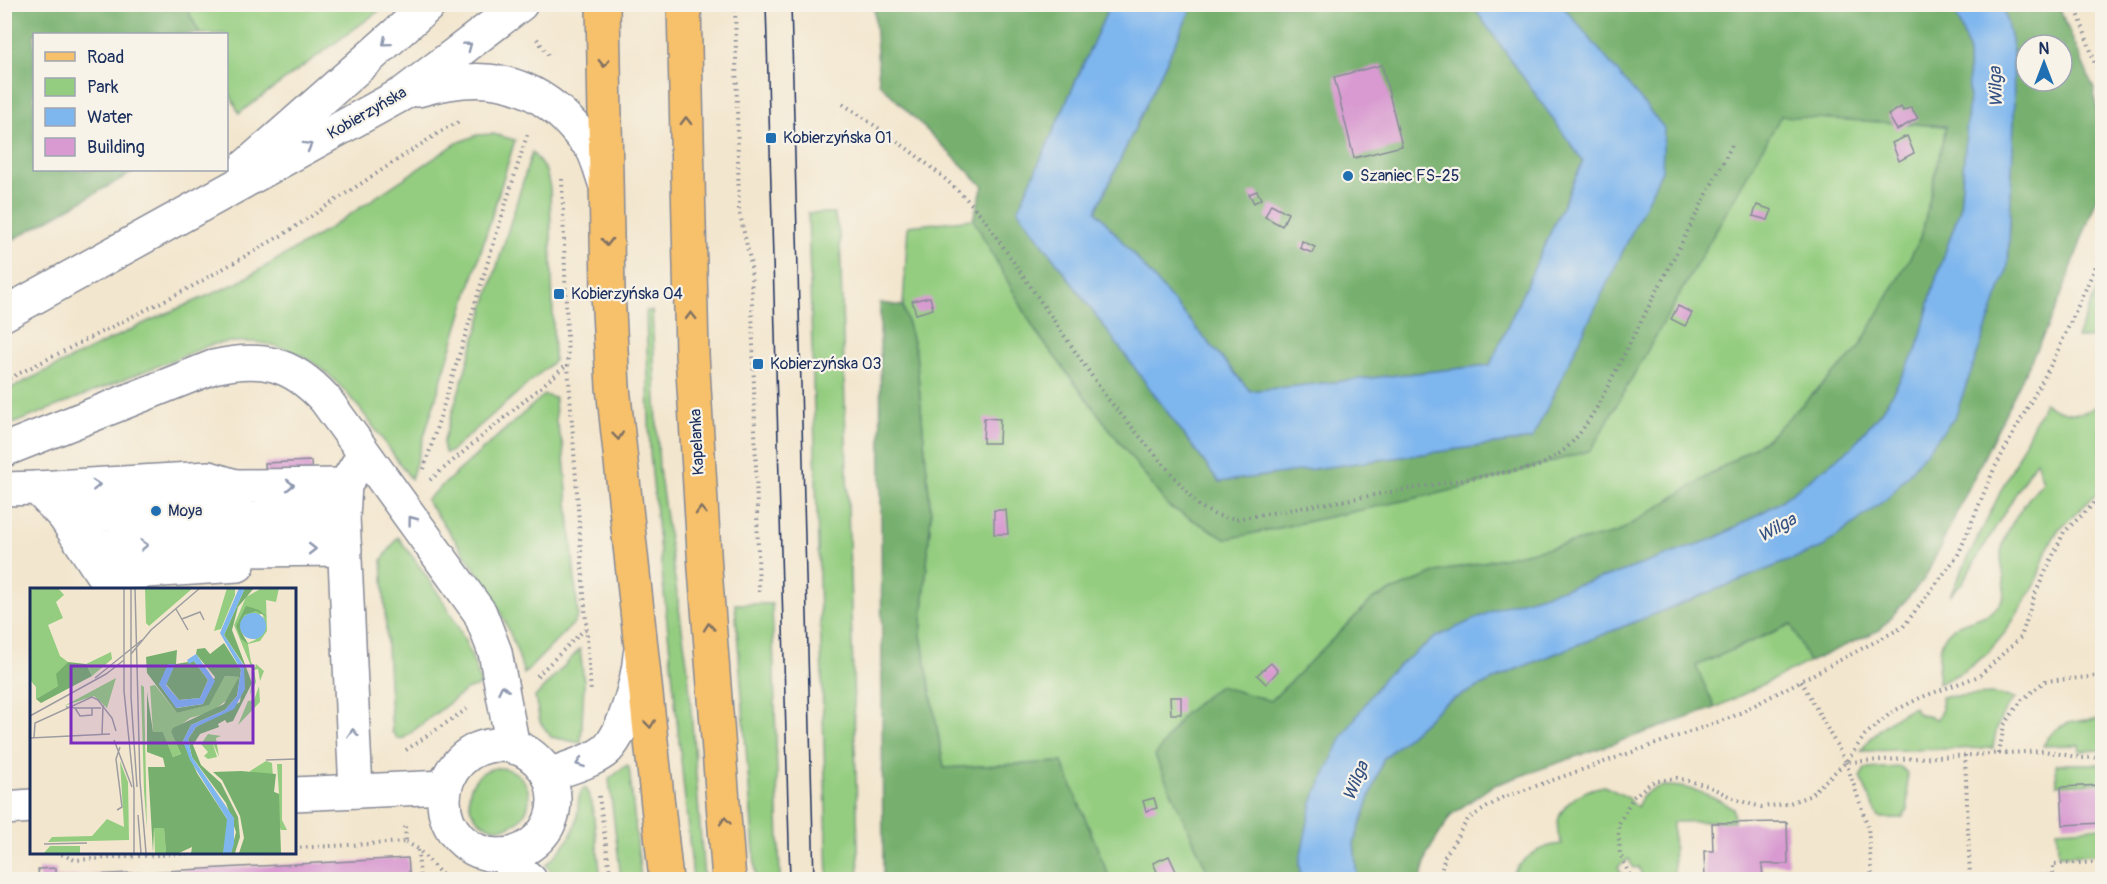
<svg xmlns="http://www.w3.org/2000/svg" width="2107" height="884" font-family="Pangolin,sans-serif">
<rect width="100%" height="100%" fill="#f7f3e8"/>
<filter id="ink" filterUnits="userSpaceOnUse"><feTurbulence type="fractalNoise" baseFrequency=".0167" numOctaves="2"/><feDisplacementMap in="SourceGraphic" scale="12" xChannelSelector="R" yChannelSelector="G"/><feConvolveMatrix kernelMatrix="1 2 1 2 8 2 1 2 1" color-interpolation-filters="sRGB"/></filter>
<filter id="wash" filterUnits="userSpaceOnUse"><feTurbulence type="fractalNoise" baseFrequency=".008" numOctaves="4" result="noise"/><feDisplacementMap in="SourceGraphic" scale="24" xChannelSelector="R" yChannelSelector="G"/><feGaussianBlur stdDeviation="1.35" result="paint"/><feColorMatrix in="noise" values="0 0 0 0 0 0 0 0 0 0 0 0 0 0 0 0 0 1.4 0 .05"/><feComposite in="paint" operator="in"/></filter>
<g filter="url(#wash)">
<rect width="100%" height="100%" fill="#f3e6ce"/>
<g fill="#94cd80" stroke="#587e6f" stroke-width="1.5">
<polygon points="185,5 387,5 239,113 227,88 226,34 200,34"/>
<path d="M1781,115L1946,126L1921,238L1857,351L1767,439L1617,533L1437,572L1373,599L1271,701L1219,686C1189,707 1175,727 1156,756L1211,879H1110L1062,762L944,768L921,635L931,515L916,353L903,306L908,226L973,219L1036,332L1168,506L1227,539L1467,487L1591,450Z"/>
<path d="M493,134L515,140L411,479C355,404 318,324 210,345L5,427V391L149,321L237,283L319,235L457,143L477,135Z"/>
<polygon points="532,152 546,171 550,188 554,361 450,452 445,453 443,443"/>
<polygon points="808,213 834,213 840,237 859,879 828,879"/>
<polygon points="2102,277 2100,338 2077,338"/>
<polygon points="646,311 652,311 659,469 688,670 704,879 693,879 650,454"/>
<path d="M544,395L555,398L556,422L563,446L578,615L574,623L524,674C505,603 468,558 426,500Z"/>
<path d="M2102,401V489L2058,530L2047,549L2035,585L2007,630L1987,654L1964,671L1938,684C1939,669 1937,647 1946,635C1959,615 1995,625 2004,594C2007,582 2001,569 2001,557C2001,534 2027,498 2043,482L2036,460L1962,583L1950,595L2044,403C2065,415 2084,419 2102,401Z"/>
<path d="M398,537C433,584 466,628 481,685L466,690L404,738L398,739L392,732L382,560Z"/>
<polygon points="735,604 772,604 780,879 756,879"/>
<polygon points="1792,624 1809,662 1715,708 1695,666"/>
<polygon points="580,649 584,683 581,743 551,737 540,722 535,697"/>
<path d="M1992,694L2015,698C2000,714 1996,727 1993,748L1861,751C1873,733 1893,716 1914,707L1917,713L1937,719L1942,709L1941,697Z"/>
<path d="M2102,719V750L2080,751L2079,745L2043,746C2055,721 2077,720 2102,719Z"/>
<polygon points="2102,764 2102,783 2057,785 2056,764"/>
<polygon points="627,765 629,767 641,879 621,879 609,779"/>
<polygon points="1901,767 1907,773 1908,810 1902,818 1879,818 1860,777 1865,769"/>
<circle cx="499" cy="798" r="30"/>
<path d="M1604,786L1627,797L1637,807C1639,803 1641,798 1644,795C1665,774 1713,795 1733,808L1734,821L1673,822L1674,879H1639L1643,877L1638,867L1633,868L1629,859L1618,867L1624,879H1509C1520,860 1539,845 1562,844C1546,813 1577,790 1604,786Z"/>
<path d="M585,787L592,803L601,879H556L546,865C558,853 571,840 576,823C579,812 576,793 585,787Z"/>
<polygon points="2102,827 2102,854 2058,855 2057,830"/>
</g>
<g fill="#77b06e" stroke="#497066" stroke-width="1.5" fill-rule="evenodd">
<polygon points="5,4 185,5 200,34 34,34 34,170 137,170 5,244"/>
<polygon points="874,5 1110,5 1018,210 1219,482 1532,439 1663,128 1562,5 1953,5 1968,48 1969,96 1960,209 1933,288 1918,348 1884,408 1851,448 1777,504 1716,538 1618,573 1501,607 1299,864 1301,879 1211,879 1155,756 1183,715 1219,686 1271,701 1373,599 1437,572 1617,533 1767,439 1857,351 1921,238 1946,126 1781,116 1591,450 1467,487 1227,539 1168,506 1036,332 973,219 983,186 879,83"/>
<polygon points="1193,5 1472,5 1583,161 1490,365 1250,391 1096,211"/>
<path d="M2003,5H2058L2094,89L2100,139L2099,192L2057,307L1925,578L1880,630L1809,662L1791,624L1696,666L1715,708L1492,786L1451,815L1427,854L1421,879H1357L1354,843L1383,759L1445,703L1514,670L1823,547L2008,267L2014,119L2013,50ZM2026,45H2062V81H2026Z"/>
<polygon points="880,303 903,306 916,353 931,515 921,635 944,768 1062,762 1110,879 883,879"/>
</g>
<g fill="#7eb6ee" stroke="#4c72a6" stroke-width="1.5">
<polygon points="1110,5 1193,5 1096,211 1250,391 1490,365 1583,161 1472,5 1562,5 1664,128 1662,170 1532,439 1219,482 1018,210"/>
<polygon points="1953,5 2003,5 2013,50 2014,119 2008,267 1955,417 1890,496 1823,547 1514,670 1445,703 1383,759 1354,843 1357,879 1301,879 1299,864 1312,803 1342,737 1384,677 1436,637 1501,607 1618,573 1716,538 1777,504 1851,448 1884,408 1918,347 1933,288 1960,209 1969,96 1968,48"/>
</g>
<g id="blocks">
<g fill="#d89ad0">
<polygon points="1382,65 1402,146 1354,158 1334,77"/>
<polygon points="1901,107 1903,111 1911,107 1918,118 1897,130 1888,115"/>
<polygon points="1907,136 1914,153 1899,161 1892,143"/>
<polygon points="1257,191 1261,199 1254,203 1249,194"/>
<polygon points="1271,204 1288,213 1282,226 1265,217"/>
<polygon points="1757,205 1772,210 1768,220 1753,216"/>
<polygon points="1302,241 1315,247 1312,253 1300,248"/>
<polygon points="930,297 933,309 916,314 912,301"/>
<polygon points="1678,306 1692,313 1685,326 1671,319"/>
<polygon points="984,418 1000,419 999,443 983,443"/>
<polygon points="311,461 312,476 266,478 265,463"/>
<polygon points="994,510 1006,510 1008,534 994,534"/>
<polygon points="1271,663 1278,671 1266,684 1257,675"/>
<polygon points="1170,697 1181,697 1181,714 1171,714"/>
<polygon points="2102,785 2102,823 2063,825 2061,787"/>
<polygon points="1154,798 1157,808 1146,811 1143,801"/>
<polygon points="1787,822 1788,864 1762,864 1763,880 1705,880 1704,851 1713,851 1712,823"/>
<polygon points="1169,856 1180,880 1161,880 1153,863"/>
<polygon points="408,858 410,880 39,880 38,869 56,868 56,877"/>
</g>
</g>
</g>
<g filter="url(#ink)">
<use href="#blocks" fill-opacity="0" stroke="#878a96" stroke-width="1.5"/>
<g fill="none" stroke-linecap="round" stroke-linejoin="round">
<defs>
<g id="minor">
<path d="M418,90C479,72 530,77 574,127C579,134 587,141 592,148C598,159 601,172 605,183"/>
<polyline points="246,166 430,4"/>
<polyline points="4,314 404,93 521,4"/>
<path d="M4,450L213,367C261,356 291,362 325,399L480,613L495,652L513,747"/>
<polyline points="37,488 209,478 235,486 345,485"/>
<polyline points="4,489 37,488 64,516 102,574 238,565 235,486"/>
<polyline points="64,516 211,510 236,519 343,517"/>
<polyline points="86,548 212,541 237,550 345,549"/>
<circle cx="499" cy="800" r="55"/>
<path d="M549,775C567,768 589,763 605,751C624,735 638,680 640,655"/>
<polyline points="356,791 343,517 345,485 364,454"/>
<polyline points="294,794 445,787"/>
<polyline points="4,808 32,806"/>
<polyline points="501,855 530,880"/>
</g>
<g id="major">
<polyline points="603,4 608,292 613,387 666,880"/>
<polyline points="684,4 692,354 705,569 729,880"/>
</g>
</defs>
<use href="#minor" stroke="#878a96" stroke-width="36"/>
<use href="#major" stroke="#878a96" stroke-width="36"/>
<g stroke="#878a96" stroke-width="4" stroke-dasharray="1.5 4.5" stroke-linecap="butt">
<polyline points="735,4 739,210 751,264 759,593"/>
<polyline points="2075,4 2102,84"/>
<polyline points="537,39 550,58"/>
<path d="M843,104C893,138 942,170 982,216L1107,398L1199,506L1215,515L1236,519L1536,467C1569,452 1579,436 1597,407L1732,145"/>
<polyline points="562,179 568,365 591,693"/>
<polyline points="4,381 191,287 284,234 446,128 459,122"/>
<polyline points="424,469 527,135"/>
<polyline points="430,480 567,365"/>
<polyline points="537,676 587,627"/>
<polyline points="1801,681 1846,762 2044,751 2082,758 2102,757"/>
<polyline points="406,750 467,709"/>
<polyline points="1999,754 2004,725 2022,700 2045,681 2102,676"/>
<polyline points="1965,755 1970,877"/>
<polyline points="1846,762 1868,827 1872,880"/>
<polyline points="599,796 611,880"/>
<polyline points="406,842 418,849 441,874 465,880"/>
<polyline points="294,848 406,842 405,826"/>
<polyline points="418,850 420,880"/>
<polyline points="56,852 75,860 208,852"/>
<polyline points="1439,880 1445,856 1468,819 1502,798 1732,717 1903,627 1958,555 1994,469 2054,359 2100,257 2102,241"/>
<polyline points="1632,880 1620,854 1618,825 1633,797 1652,782 1677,778 1708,786 1737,800 1761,807 1787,804 1809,796 1846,762 1865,735 1892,712 1922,697 1979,676 2021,637 2035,594 2064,532 2102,496"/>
<polyline points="1897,880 2053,875"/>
<polyline points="2053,880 2053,864 2102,862"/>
</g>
<use href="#minor" stroke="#fff" stroke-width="33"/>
<use href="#major" stroke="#f7c06b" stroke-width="33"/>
<g stroke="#1b2f5e" stroke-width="1.5">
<polyline points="766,4 790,880"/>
<polyline points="791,4 814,880"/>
</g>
</g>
<defs><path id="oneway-chevron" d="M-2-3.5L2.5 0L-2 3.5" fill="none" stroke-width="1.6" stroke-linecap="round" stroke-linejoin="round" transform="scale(1.5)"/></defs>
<g stroke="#8d97ae">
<use href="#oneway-chevron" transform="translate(386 42) rotate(140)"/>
<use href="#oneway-chevron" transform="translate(468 46) rotate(-37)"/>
<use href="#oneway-chevron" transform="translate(308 146) rotate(-29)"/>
<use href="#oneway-chevron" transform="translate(96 485) rotate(-3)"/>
<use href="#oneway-chevron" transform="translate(290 485)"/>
<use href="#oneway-chevron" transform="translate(412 520) rotate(-127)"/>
<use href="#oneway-chevron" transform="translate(144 545) rotate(-3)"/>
<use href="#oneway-chevron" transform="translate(312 549)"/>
<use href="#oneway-chevron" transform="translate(503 689) rotate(-102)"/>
<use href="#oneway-chevron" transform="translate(353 733) rotate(-93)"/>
<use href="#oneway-chevron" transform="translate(580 763) rotate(160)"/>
</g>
<g stroke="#7e7064">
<use href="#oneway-chevron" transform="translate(604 63) rotate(89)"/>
<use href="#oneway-chevron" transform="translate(686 121) rotate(-91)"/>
<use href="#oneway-chevron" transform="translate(607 242) rotate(89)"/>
<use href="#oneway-chevron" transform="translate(691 316) rotate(-91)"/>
<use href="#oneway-chevron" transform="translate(618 436) rotate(84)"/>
<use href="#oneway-chevron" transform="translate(701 511) rotate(-93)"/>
<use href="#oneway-chevron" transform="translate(709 627) rotate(-95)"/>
<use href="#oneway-chevron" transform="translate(650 724) rotate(84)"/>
<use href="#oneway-chevron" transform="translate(725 821) rotate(-95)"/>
</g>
</g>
<g fill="#1f6fb2" stroke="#f7f3e8" stroke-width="2">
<rect x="765" y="132" width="12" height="12" rx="3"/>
<circle cx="1348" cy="176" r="6"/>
<rect x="553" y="288" width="12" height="12" rx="3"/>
<rect x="752" y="358" width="12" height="12" rx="3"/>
<circle cx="156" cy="511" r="6"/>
</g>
<g text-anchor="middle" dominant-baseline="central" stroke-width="4.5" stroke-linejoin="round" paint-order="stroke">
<g font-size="16" fill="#1b2f5e" stroke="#f7f3e8">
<text transform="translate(367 113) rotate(-30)">Kobierzyńska</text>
<text transform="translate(697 442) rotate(-93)">Kapelanka</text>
</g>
<g font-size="16" fill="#1b2f5e" stroke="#f7f3e8" text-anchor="start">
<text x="783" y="138">Kobierzyńska 01</text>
<text x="1360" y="176">Szaniec FS-25</text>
<text x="571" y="294">Kobierzyńska 04</text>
<text x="770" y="364">Kobierzyńska 03</text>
<text x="168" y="511">Moya</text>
</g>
<g font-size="18" font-style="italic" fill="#345182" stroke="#f7f3e8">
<text transform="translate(1996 87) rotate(-92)">Wilga</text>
<text transform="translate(1777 528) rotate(-29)">Wilga</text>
<text transform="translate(1356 781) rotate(-68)">Wilga</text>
</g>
</g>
<g transform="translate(30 588)">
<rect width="266" height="266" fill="#f3e6ce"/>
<path d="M5,0H28L34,7L26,14L33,30L18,37L30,68L38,74L28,98L6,111V99L0,92V3ZM115,0H163L119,38L116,35ZM197,0H205V7L191,41L184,43ZM232,0H249L246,14L236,12L237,43L230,53L218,56L221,74L225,80L226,76L234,83L230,93L228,81L224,82L226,94L220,107L223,83L204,37L216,9ZM233,25L234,38L225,52L218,55L206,38ZM81,64L82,71L62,88L56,76ZM195,88L209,89L201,109L181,124L160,130L141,144L151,166L143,169L133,144L123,145L120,98L125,97L147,125L178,117ZM86,90L77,120L64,108L34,118ZM111,97L114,99L117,241L114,203ZM229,98L230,114L208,137L218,113L224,112ZM178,146L191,148L186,150L189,169L182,153L187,169L178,171L174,168L178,164L171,156ZM90,173L98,194L99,252L18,254L22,249L62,248L77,231L94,239ZM236,173L242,175L244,204L249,206L247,176H252V232L257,242H251L220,183ZM124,240H134L136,265H125ZM20,258H50V265H14Z" fill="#94cd80" fill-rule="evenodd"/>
<path d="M215,0H224L208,19L202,42L222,95L203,133L197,135L195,132L188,136L189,139L170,146L163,157L171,177L191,195L208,229L210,249L205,265H201L206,244L196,215L162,169L158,151L166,139L210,114L214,77L194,47ZM216,18L229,22L237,29L226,23L214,27L211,43L218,56L211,51L206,38ZM194,55L211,82L207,108L195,122L161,137L153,153L167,185L197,231V255L193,265H161L162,259L149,265H136L134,240H124L123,265L118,179H135L133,170L117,164V104L123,144H133L143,169L151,166L141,144L143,140L194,116L209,89L195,88L179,117L147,125L117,85L116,69L147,62L146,76L164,73L178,92L170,110L149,112L136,96L145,76L129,96L147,120L173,116L185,89L166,66L167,61L175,60L180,66ZM38,74L56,76L62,88L11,115L6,111L28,98L26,86ZM211,183L246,186L244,204L249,206L251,265H209L214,250L210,228L192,192L183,184Z" fill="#77b06e"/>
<path d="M209,0H215L194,47L214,78L215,101L204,121L166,139L158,151L162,169L204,230V256L201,265H193L197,231L160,172L153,153L161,137L195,122L207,108L211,82L190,45ZM210 38a13 13 0 1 1 26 0a13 13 0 1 1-26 0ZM166,66L185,93L173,116L146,120L129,96L138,76H145L136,97L149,112L170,110L178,92L164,73L159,76L157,72Z" fill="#7eb6ee"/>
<path fill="none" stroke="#9d9da1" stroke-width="1.5" d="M94,0V103L104,201V265M101,0V109L107,199M105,0L110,193L116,265M146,21L158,42M152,31L170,24L174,32M101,66L121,42L170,0M65,90L112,52M36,119L45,120L50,128L62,127V120M45,120H71M0,128L76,86L94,72M72,147L73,117M0,150L80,146M4,150L5,135L62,109L68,112L82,130L86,143M84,152L102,199M236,172L266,171M87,222L92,219L86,171L90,159M108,227L111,265M14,256L57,255"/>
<path fill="#7b2cbf" fill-opacity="0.15" stroke="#7b2cbf" stroke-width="3" d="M41,78H223V155H41Z"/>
<rect width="266" height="266" fill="none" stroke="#1b2f5e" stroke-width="3"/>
</g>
<rect width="2107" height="884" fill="none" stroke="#f7f3e8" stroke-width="24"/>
<rect x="33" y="33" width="195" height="138" fill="#f7f3e8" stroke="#9fa5b1" stroke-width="1.5"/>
<rect x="45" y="52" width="30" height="9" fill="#f7c06b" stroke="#9fa5b1" stroke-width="1.5"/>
<text x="87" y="63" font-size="18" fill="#1b2f5e">Road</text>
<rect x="45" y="78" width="30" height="18" fill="#94cd80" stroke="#9fa5b1" stroke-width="1.5"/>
<text x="87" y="93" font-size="18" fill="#1b2f5e">Park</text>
<rect x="45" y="108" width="30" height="18" fill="#7eb6ee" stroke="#9fa5b1" stroke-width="1.5"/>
<text x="87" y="123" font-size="18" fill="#1b2f5e">Water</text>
<rect x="45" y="138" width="30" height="18" fill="#d89ad0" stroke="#9fa5b1" stroke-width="1.5"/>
<text x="87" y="153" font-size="18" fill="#1b2f5e">Building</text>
<g transform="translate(2044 63)"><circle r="28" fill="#f7f3e8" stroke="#9fa5b1" stroke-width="1.5"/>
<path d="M0-4.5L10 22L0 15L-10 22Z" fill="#1f6fb2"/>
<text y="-9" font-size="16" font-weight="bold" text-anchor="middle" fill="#1b2f5e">N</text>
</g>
</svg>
